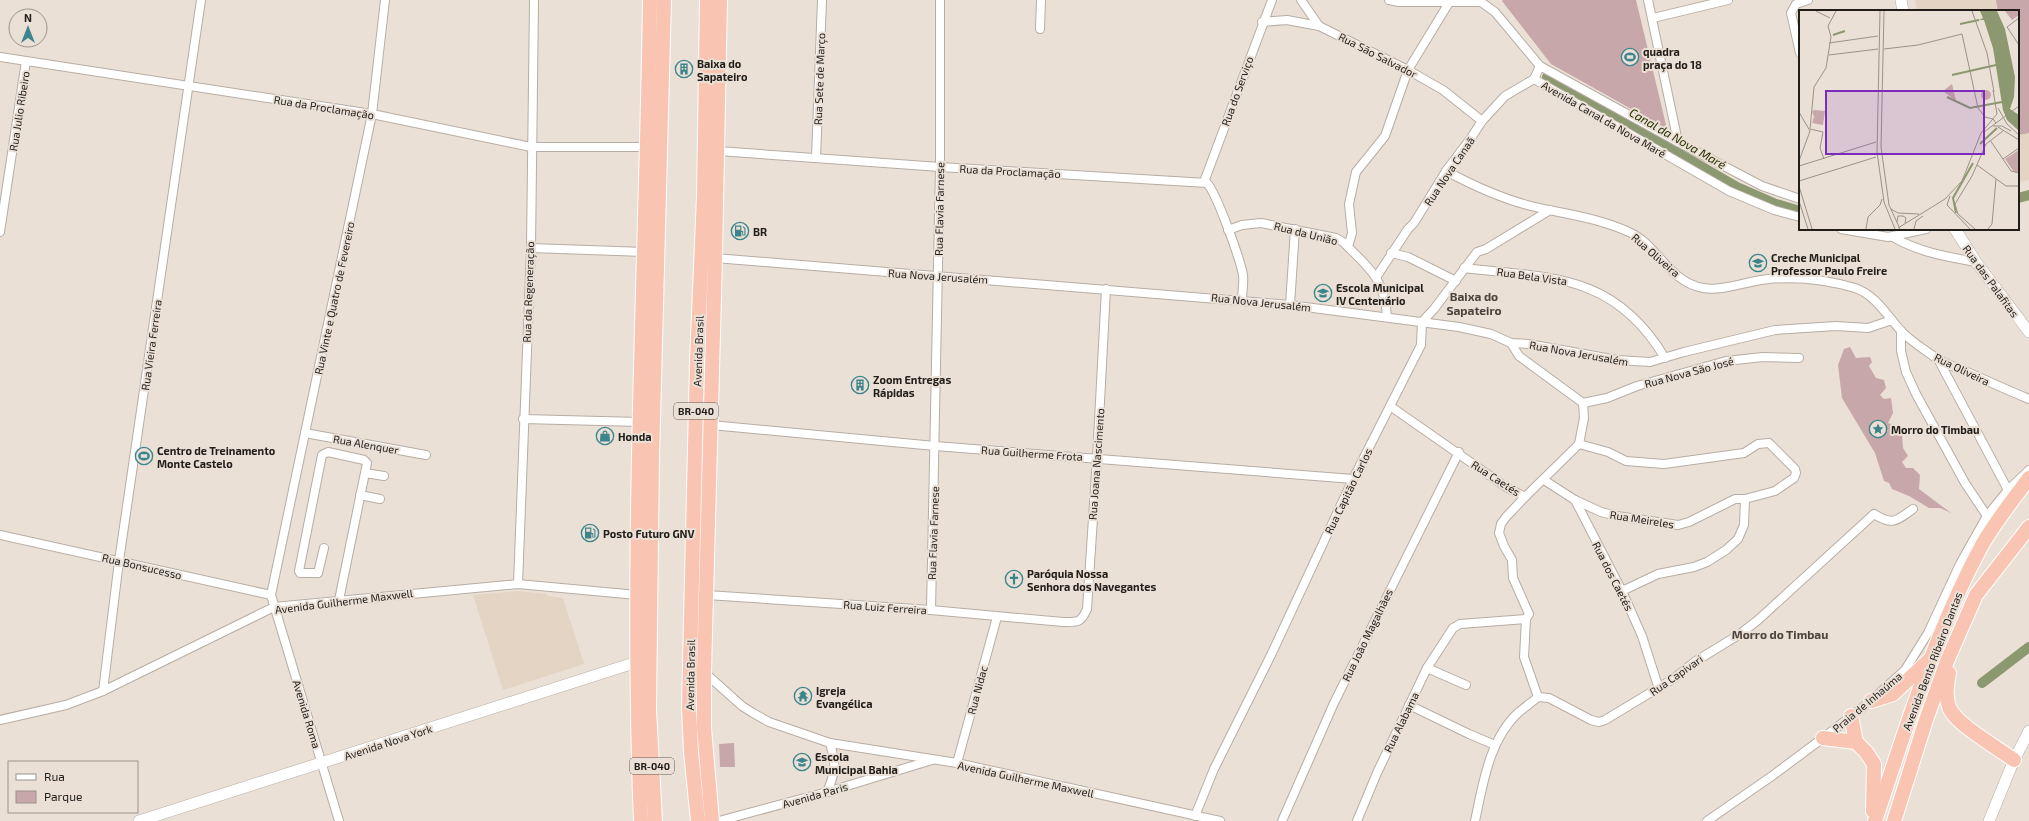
<svg xmlns="http://www.w3.org/2000/svg" width="2029" height="821" font-family="'Exo 2',sans-serif">
<rect width="100%" height="100%" fill="#ebe0d6"/>
<g fill="#e4d4c4">
<polygon points="1915,0 2029,0 2029,180 2018,182 2018,11 1917,11"/>
<polygon points="518,591 547,594 547,596 563,598 584,664 503,690 473,595"/>
</g>
<g fill="#c8a7aa">
<polygon points="1503,0 1636,0 1667,129 1551,64 1502,1"/>
<polygon points="1996,0 2029,0 2029,133 2018,135 2018,11 1998,11"/>
<polygon points="1850,347 1856,358 1870,357 1872,362 1869,366 1876,378 1884,380 1886,388 1880,395 1884,399 1891,398 1893,413 1888,423 1896,426 1902,433 1903,448 1908,456 1902,462 1906,468 1913,468 1920,475 1919,489 1951,513 1940,508 1929,508 1909,496 1892,489 1889,483 1884,481 1875,453 1842,398 1838,365 1844,349"/>
<polygon points="734,743 735,767 720,767 719,744"/>
</g>
<g fill="none" stroke-linecap="round" stroke-linejoin="round">
<g stroke="#8c986f" stroke-width="10">
<polyline points="1547,77 1737,187 1776,204 1800,211"/>
<polyline points="2018,198 2029,195"/>
<polyline points="1982,683 2029,647"/>
</g>
<defs>
<g id="street">
<polyline points="1301,0 1319,26"/>
<polyline points="1389,0 1399,2 1481,2 1495,12 1540,66 1678,142 1762,186 1800,199"/>
<polyline points="1648,0 1678,142"/>
<polyline points="1653,18 1728,0"/>
<polyline points="1262,22 1287,20 1319,26 1408,70 1443,90 1482,121"/>
<polyline points="1040,29 1041,0"/>
<polyline points="1800,53 1791,13 1796,4 1808,0"/>
<polyline points="0,57 372,114 531,147 648,147"/>
<polyline points="1540,66 1534,79 1729,191 1774,210 1800,217"/>
<path d="M718,151L940,167L1207,183C1217,194 1240,259 1243,275C1244,283 1242,292 1242,300"/>
<polyline points="816,158 822,0"/>
<path d="M1446,171C1472,185 1498,197 1527,205C1562,214 1598,217 1631,233C1657,245 1669,282 1703,288C1721,291 1743,283 1761,280C1792,276 1825,279 1855,288C1876,295 1887,316 1902,332C1912,342 1925,350 1936,358C1944,363 1954,367 1963,370C1985,380 2007,390 2029,399"/>
<polyline points="1204,182 1272,0"/>
<polyline points="1841,229 1888,237 1926,229"/>
<path d="M1228,230L1242,225L1261,223L1336,238L1343,242C1368,267 1385,278 1387,317"/>
<polyline points="0,232 26,61"/>
<path d="M1893,237C1918,252 1948,257 1976,262"/>
<polyline points="1348,247 1352,233 1349,204 1356,172 1385,136 1408,70 1450,1"/>
<polyline points="531,248 645,252"/>
<polyline points="1391,253 1408,257 1456,281"/>
<polyline points="715,258 1290,305 1459,327 1491,334 1511,343 1529,344 1617,360 1650,362 1684,352 1775,330 1836,326 1868,328 1892,320"/>
<path d="M1464,268C1551,278 1614,273 1665,358"/>
<polyline points="1377,276 1408,229 1414,223 1446,171 1471,138 1482,121 1505,96 1534,79"/>
<polyline points="1290,305 1295,229"/>
<polyline points="1901,331 1901,351 1906,372 1916,394 1965,483 1987,516"/>
<polyline points="1511,343 1519,356 1583,403"/>
<polyline points="1938,359 2008,490"/>
<polyline points="1583,403 1607,398 1637,386 1726,361 1763,357 1799,358"/>
<polyline points="1390,406 1506,487 1525,497 1579,444 1584,418 1583,403"/>
<polyline points="523,419 640,422"/>
<polyline points="711,425 935,446 1353,479"/>
<polyline points="305,433 426,455"/>
<polyline points="365,473 384,476"/>
<polyline points="1544,480 1575,500 1622,591 1642,636 1659,689"/>
<polyline points="360,495 380,499"/>
<polyline points="1525,497 1506,517 1501,524 1499,533 1504,546 1512,560 1513,578 1529,614 1526,619 1524,657 1538,697"/>
<polyline points="1575,500 1601,512 1617,516 1678,525 1689,522 1735,499 1745,499 1775,491 1794,478 1796,473 1795,469 1769,443 1758,444 1744,453 1664,464 1626,461 1608,452 1579,444"/>
<polyline points="0,535 271,595"/>
<polyline points="324,548 318,573 300,573 299,571 322,455 328,452 364,460 367,463 339,600"/>
<polyline points="518,584 531,248 534,0"/>
<polyline points="1622,591 1658,574 1694,567 1707,562 1726,550 1738,539 1744,525 1745,499"/>
<path d="M707,595L931,610L1063,622C1078,622 1081,623 1087,609L1097,458L1106,289"/>
<polyline points="931,610 940,167 940,0"/>
<polyline points="1427,668 1466,685"/>
<polyline points="704,672 742,706 753,713 769,722 830,743 957,763 1220,821"/>
<polyline points="103,691 119,561 201,0"/>
<polyline points="1409,705 1469,734 1495,745"/>
<polyline points="0,720 66,705 103,691 274,607 518,584 637,595"/>
<polyline points="957,763 997,617"/>
<path d="M827,792C836,772 836,764 830,743"/>
<polyline points="1195,816 1214,769 1271,655 1353,479 1421,345 1422,322 1434,309 1477,252 1486,249 1550,210"/>
<polyline points="339,821 271,595 372,114 385,0"/>
<polyline points="719,821 827,792 932,760"/>
<polyline points="1282,821 1334,703 1459,452"/>
<polyline points="1357,821 1377,773 1427,668 1453,628 1460,624 1526,619"/>
<path d="M1475,821C1483,784 1489,739 1519,712C1525,707 1532,702 1538,697L1549,698L1591,720L1599,722L1605,720L1673,679L1696,661L1740,634L1758,620L1874,514C1893,526 1896,521 1913,509"/>
<polyline points="1707,821 1772,776 1823,738 1871,701 1905,670 1928,633 1960,564 1987,516 2008,490 2029,470"/>
</g>
<g id="secondary">
<polyline points="1901,0 1903,11"/>
<polyline points="1955,229 1976,262 2029,332"/>
<polyline points="139,821 637,662"/>
<polyline points="1989,821 2014,760 2029,731"/>
</g>
<g id="highway">
<path d="M1949,673C1947,684 1945,696 1949,707C1955,724 1998,748 2014,760"/>
<polyline points="1871,701 1893,694 1929,660"/>
<polyline points="1851,716 1856,742 1866,752 1874,764 1873,811"/>
<polyline points="1823,738 1856,742"/>
<path d="M641,821C630,547 646,274 650,0"/>
<polyline points="655,821 649,710 652,458 664,0"/>
<polyline points="698,821 691,752 689,707 697,361 704,196 707,0"/>
<polyline points="712,821 704,728 704,672 715,258 720,0"/>
<path d="M1875,821C1906,728 1935,632 1982,545C1995,522 2013,500 2029,478"/>
<polyline points="1894,821 1926,720 1947,661 1976,595 2029,527"/>
</g>
</defs>
<use href="#street" stroke="#b7ada4" stroke-width="10"/>
<use href="#secondary" stroke="#b7ada4" stroke-width="12"/>
<use href="#highway" stroke="#fff" stroke-width="16"/>
<use href="#street" stroke="#fff" stroke-width="8"/>
<use href="#secondary" stroke="#fff" stroke-width="11"/>
<use href="#highway" stroke="#f9c4b2" stroke-width="14"/>
</g>
<defs>
<symbol id="stadium-ring" viewBox="-11 -11 22 22"><circle r="9.5" fill="#ebe0d6" stroke="#3d858c" stroke-width="1.5"/><path d="M0-5a6.5 5 0 1 0 0 10a6.5 5 0 1 0 0-10ZM-3.5-1.8h7v3.6h-7Z" fill="#3d858c"/></symbol>
<symbol id="building-ring" viewBox="-11 -11 22 22"><circle r="9.5" fill="#ebe0d6" stroke="#3d858c" stroke-width="1.5"/><path d="M-4-6H4V6H1V3H-1V6H-4ZM-2.5-4.3h1.7v1.8h-1.7ZM.8-4.3h1.7v1.8H.8ZM-2.5-1h1.7V.8h-1.7ZM.8-1h1.7V.8H.8Z" fill="#3d858c"/></symbol>
<symbol id="fuel-ring" viewBox="-11 -11 22 22"><circle r="9.5" fill="#ebe0d6" stroke="#3d858c" stroke-width="1.5"/><path d="M-5.5-6h7V0h2V4h1.3V-2.5L3-4.5l.8-.8L6-3V5H2.5V1h-1V6h-7ZM-4.2-4.7v3.2H.2V-4.7Z" fill="#3d858c"/></symbol>
<symbol id="school-ring" viewBox="-11 -11 22 22"><circle r="9.5" fill="#ebe0d6" stroke="#3d858c" stroke-width="1.5"/><path d="M0-5L7-2L0 1L-7-2ZM-4 1L0 2.5L4 1V4Q0 6-4 4Z" fill="#3d858c"/></symbol>
<symbol id="sight-ring" viewBox="-11 -11 22 22"><circle r="9.5" fill="#ebe0d6" stroke="#3d858c" stroke-width="1.5"/><path d="M0-6L1.8-2.2L6-1.7L2.9 1.2L3.7 5.4L0 3.3L-3.7 5.4L-2.9 1.2L-6-1.7L-1.8-2.2Z" fill="#3d858c"/></symbol>
<symbol id="shop-ring" viewBox="-11 -11 22 22"><circle r="9.5" fill="#ebe0d6" stroke="#3d858c" stroke-width="1.5"/><path d="M-5-2.5h2.3a2.7 3.5 0 0 1 5.4 0H5L5.5 6h-11ZM-1.5-2.5h3a1.5 2.3 0 0 0-3 0Z" fill="#3d858c"/></symbol>
<symbol id="church-ring" viewBox="-11 -11 22 22"><circle r="9.5" fill="#ebe0d6" stroke="#3d858c" stroke-width="1.5"/><path d="M-1.2-6h2.4v3.5h3.3v2.4h-3.3V6h-2.4V-.1h-3.3v-2.4h3.3Z" fill="#3d858c"/></symbol>
<symbol id="temple-ring" viewBox="-11 -11 22 22"><circle r="9.5" fill="#ebe0d6" stroke="#3d858c" stroke-width="1.5"/><path d="M0-6L5-2H3V0L6.5 2.5H4V6H1.5V3h-3V6H-4V2.5H-6.5L-3 0V-2H-5Z" fill="#3d858c"/></symbol>
</defs>
<g fill-rule="evenodd">
<use href="#stadium-ring" x="1620" y="47" width="20" height="20"/>
<use href="#building-ring" x="674" y="59" width="20" height="20"/>
<use href="#fuel-ring" x="730" y="221" width="20" height="20"/>
<use href="#school-ring" x="1748" y="253" width="20" height="20"/>
<use href="#school-ring" x="1313" y="283" width="20" height="20"/>
<use href="#building-ring" x="850" y="375" width="20" height="20"/>
<use href="#sight-ring" x="1868" y="419" width="20" height="20"/>
<use href="#shop-ring" x="595" y="426" width="20" height="20"/>
<use href="#stadium-ring" x="134" y="446" width="20" height="20"/>
<use href="#fuel-ring" x="580" y="523" width="20" height="20"/>
<use href="#church-ring" x="1004" y="569" width="20" height="20"/>
<use href="#temple-ring" x="793" y="686" width="20" height="20"/>
<use href="#school-ring" x="792" y="752" width="20" height="20"/>
</g>
<g text-anchor="middle" dominant-baseline="central" stroke-width="4" stroke-linejoin="round" paint-order="stroke">
<g fill="#ebe0d6" stroke="#5e5852" stroke-width="1">
<rect x="674" y="403" width="44" height="16" rx="3"/>
<rect x="630" y="758" width="44" height="16" rx="3"/>
</g>
<g font-size="10" font-weight="bold" fill="#211d19">
<text x="696" y="411">BR-040</text>
<text x="652" y="766">BR-040</text>
</g>
<g font-size="11" font-weight="bold" fill="#211d19" stroke="#ebe0d6" text-anchor="start">
<text x="1643" y="51">quadra<tspan x="1643" dy="13">praça do 18</tspan></text>
<text x="697" y="63">Baixa do<tspan x="697" dy="13">Sapateiro</tspan></text>
<text x="753" y="231">BR</text>
<text x="1771" y="257">Creche Municipal<tspan x="1771" dy="13">Professor Paulo Freire</tspan></text>
<text x="1336" y="287">Escola Municipal<tspan x="1336" dy="13">IV Centenário</tspan></text>
<text x="873" y="379">Zoom Entregas<tspan x="873" dy="13">Rápidas</tspan></text>
<text x="1891" y="429">Morro do Timbau</text>
<text x="618" y="436">Honda</text>
<text x="157" y="450">Centro de Treinamento<tspan x="157" dy="13">Monte Castelo</tspan></text>
<text x="603" y="533">Posto Futuro GNV</text>
<text x="1027" y="573">Paróquia Nossa<tspan x="1027" dy="13">Senhora dos Navegantes</tspan></text>
<text x="816" y="690">Igreja<tspan x="816" dy="13">Evangélica</tspan></text>
<text x="815" y="756">Escola<tspan x="815" dy="13">Municipal Bahia</tspan></text>
</g>
<g font-size="11" fill="#211d19" stroke="#ebe0d6">
<text transform="translate(1378 55) rotate(27)">Rua São Salvador</text>
<text transform="translate(819 79) rotate(-88)">Rua Sete de Março</text>
<text transform="translate(1237 91) rotate(-70)">Rua do Serviço</text>
<text transform="translate(324 107) rotate(9)">Rua da Proclamação</text>
<text transform="translate(19 111) rotate(-81)">Rua Julio Ribeiro</text>
<text transform="translate(1604 119) rotate(30)">Avenida Canal da Nova Maré</text>
<text transform="translate(1010 171) rotate(3)">Rua da Proclamação</text>
<text transform="translate(1449 171) rotate(-56)">Rua Nova Canaã</text>
<text transform="translate(939 209) rotate(-89)">Rua Flavia Farnese</text>
<text transform="translate(1306 233) rotate(14)">Rua da União</text>
<text transform="translate(1656 255) rotate(41)">Rua Oliveira</text>
<text transform="translate(938 276) rotate(4)">Rua Nova Jerusalém</text>
<text transform="translate(1532 276) rotate(8)">Rua Bela Vista</text>
<text transform="translate(1991 281) rotate(54)">Rua das Palafitas</text>
<text transform="translate(528 292) rotate(-88)">Rua da Regeneração</text>
<text transform="translate(334 298) rotate(-78)">Rua Vinte e Quatro de Fevereiro</text>
<text transform="translate(1261 302) rotate(6)">Rua Nova Jerusalém</text>
<text transform="translate(151 345) rotate(-82)">Rua Vieira Ferreira</text>
<text transform="translate(698 351) rotate(-88)">Avenida Brasil</text>
<text transform="translate(1579 353) rotate(10)">Rua Nova Jerusalém</text>
<text transform="translate(1962 369) rotate(26)">Rua Oliveira</text>
<text transform="translate(1689 372) rotate(-15)">Rua Nova São José</text>
<text transform="translate(366 444) rotate(10)">Rua Alenquer</text>
<text transform="translate(1032 453) rotate(4)">Rua Guilherme Frota</text>
<text transform="translate(1096 464) rotate(-86)">Rua Joana Nascimento</text>
<text transform="translate(1496 478) rotate(33)">Rua Caetés</text>
<text transform="translate(1348 491) rotate(-64)">Rua Capitão Carlos</text>
<text transform="translate(1642 519) rotate(9)">Rua Meireles</text>
<text transform="translate(933 533) rotate(-88)">Rua Flavia Farnese</text>
<text transform="translate(142 566) rotate(13)">Rua Bonsucesso</text>
<text transform="translate(1613 576) rotate(63)">Rua dos Caetés</text>
<text transform="translate(344 601) rotate(-7)">Avenida Guilherme Maxwell</text>
<text transform="translate(885 607) rotate(4)">Rua Luiz Ferreira</text>
<text transform="translate(1367 635) rotate(-64)">Rua João Magalhães</text>
<text transform="translate(1932 661) rotate(-69)">Avenida Bento Ribeiro Dantas</text>
<text transform="translate(690 675) rotate(-89)">Avenida Brasil</text>
<text transform="translate(1676 675) rotate(-35)">Rua Capivari</text>
<text transform="translate(977 690) rotate(-75)">Rua Nidac</text>
<text transform="translate(1867 702) rotate(-40)">Praia de Inhaúma</text>
<text transform="translate(307 714) rotate(73)">Avenida Roma</text>
<text transform="translate(1401 722) rotate(-64)">Rua Alabama</text>
<text transform="translate(388 742) rotate(-18)">Avenida Nova York</text>
<text transform="translate(1026 779) rotate(12)">Avenida Guilherme Maxwell</text>
<text transform="translate(815 795) rotate(-16)">Avenida Paris</text>
</g>
<g font-size="12" font-style="italic" fill="#273200" stroke="#ebe0d6">
<text transform="translate(1678 138) rotate(30)">Canal da Nova Maré</text>
</g>
<g font-size="12" font-weight="bold" fill="#4c443c" stroke="#ebe0d6">
<text x="1474" y="296">Baixa do<tspan x="1474" dy="14">Sapateiro</tspan></text>
<text x="1780" y="634">Morro do Timbau</text>
</g>
</g>
<g transform="translate(1799 10)">
<rect width="220" height="220" fill="#ebe0d6"/>
<path d="M206,1H220V5L213,10ZM153,74L155,82L157,91L144,81ZM182 85a5 5 0 1 1 10 0a5 5 0 1 1-10 0ZM16,100L26,101L24,115L13,113L15,107L13,101ZM220,140V162H215L206,149Z" fill="#c8a7aa"/>
<path d="M181,1H198L206,19L216,67L215,87L211,99L220,105V121L208,110L204,100L194,38L185,10H180L184,8Z" fill="#8c986f"/>
<path fill="none" stroke="#8c986f" stroke-width="2" d="M161,14L180,10M34,25L46,21M153,65L197,55M148,87L171,98L203,92M181,134L198,118M157,203L154,188L174,153"/>
<path fill="none" stroke="#9a928a" stroke-width="1" d="M17,1L31,8M81,1L78,142L85,192L96,219M85,1L82,137L90,195L101,219M173,1L188,43L195,82M220,8L208,17L220,35M30,33L79,26M85,39L119,35L163,24L179,98L186,107L194,109L197,113M30,45L79,39M199,98L208,114L220,125M0,102L11,121L0,151M194,116H203L212,121M199,117L220,130M11,119L15,77L27,58L32,27L29,16L37,1M11,119L24,122L21,138L25,149M185,122L220,96M191,130L212,161L220,163M204,149L220,138M178,155L207,176H220M0,156L77,132M0,171L77,147M0,176L13,219M151,186L148,195L171,219M0,191L9,219M92,199L99,203L120,204M98,212L99,206H104L107,208L106,213M99,218L146,189L163,171L182,123L198,104L194,80M67,219L69,207L81,195L83,189M115,219L117,211L124,206M176,219L159,204L156,194L173,166L187,134L204,121M189,219L193,214L197,169"/>
<path fill="#7b2cbf" fill-opacity="0.15" stroke="#7b2cbf" stroke-width="2" d="M27,81H185V144H27Z"/>
<rect width="220" height="220" fill="none" stroke="#211d19" stroke-width="2"/>
</g>
<rect x="8" y="761" width="130" height="52" fill="#ebe0d6" stroke="#9a928a"/>
<rect x="16" y="774" width="20" height="6" fill="#ffffff" stroke="#9a928a"/>
<text x="44" y="781" font-size="12" fill="#211d19">Rua</text>
<rect x="16" y="791" width="20" height="12" fill="#c8a7aa" stroke="#9a928a"/>
<text x="44" y="801" font-size="12" fill="#211d19">Parque</text>
<g transform="translate(28 28)"><circle r="19" fill="#ebe0d6" stroke="#9a928a"/>
<path d="M0-3L7 15L0 10L-7 15Z" fill="#3d858c"/>
<text y="-6" font-size="11" font-weight="bold" text-anchor="middle" fill="#211d19">N</text>
</g>
</svg>
